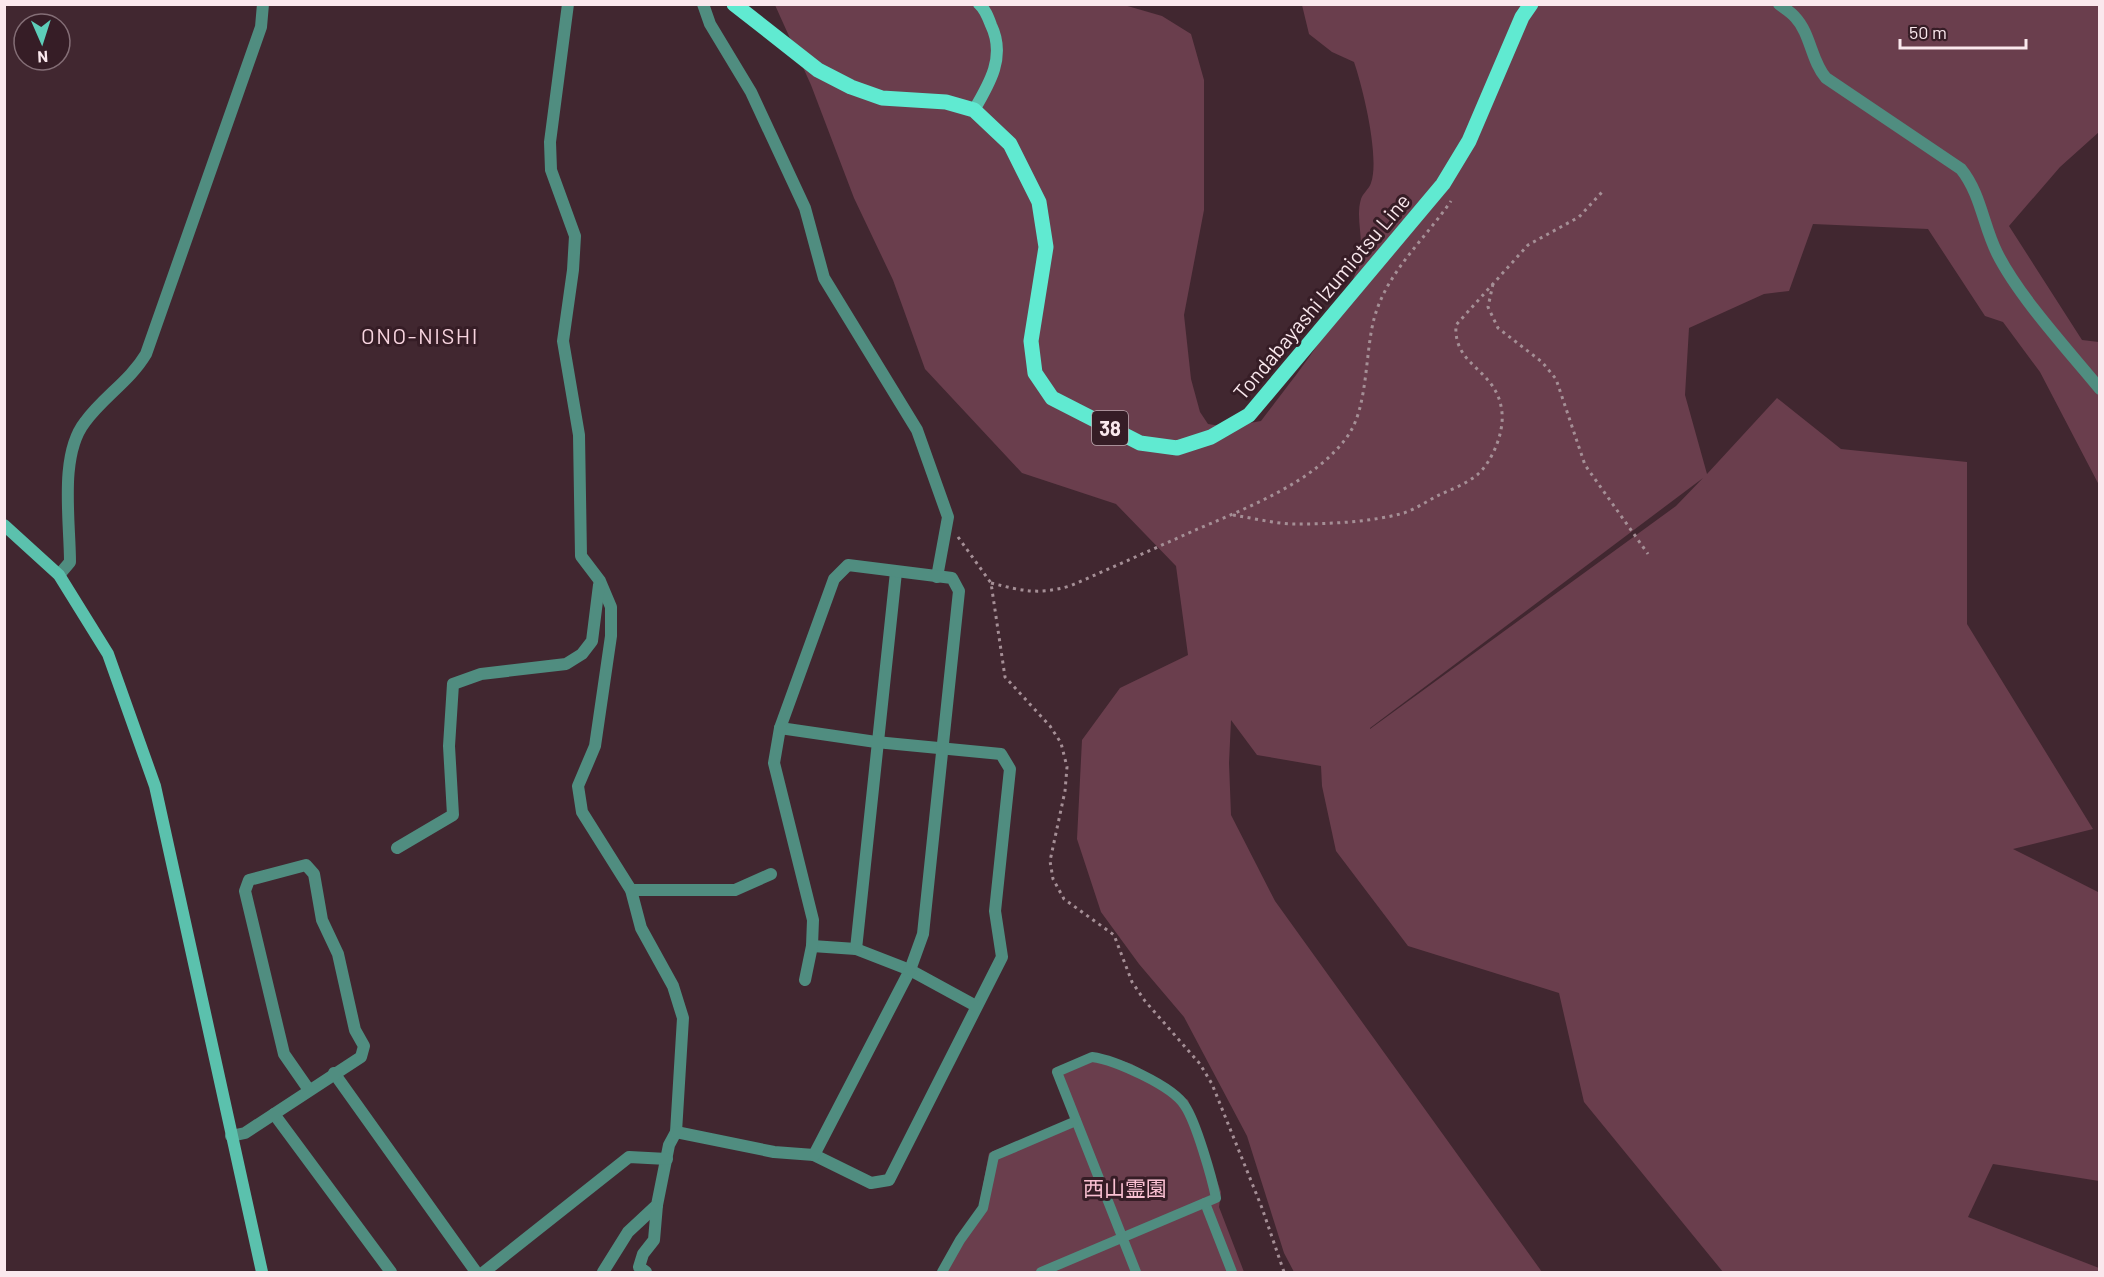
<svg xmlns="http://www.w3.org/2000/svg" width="2104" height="1277" font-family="Barlow,'Noto Sans JP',sans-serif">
<rect width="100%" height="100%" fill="#412730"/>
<g fill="#6a3e4d" fill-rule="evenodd">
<path d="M775,5H1124L1162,16L1191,34L1204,80V210L1184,315L1191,379L1200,412L1208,424L1227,427L1261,421C1297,373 1342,321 1359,262C1365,241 1355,219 1361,199C1363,193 1369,189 1371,183C1380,158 1363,88 1354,62L1332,52L1309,34L1302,5H2099V132L2060,167L2009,226L2082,340L2099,342V485L2040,372L2003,322L1985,316L1928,229L1813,224L1789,291L1764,294L1689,328L1685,395L1707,474L1777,398L1841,449L1967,462V624L2093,829L2013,849L2100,893L2099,1181L1993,1164L1968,1217L2099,1268V1272H1723L1584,1102L1559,993L1408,946L1336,851L1322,786L1321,766L1257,755L1231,720L1229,763L1231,815L1275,901L1542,1272H1294L1284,1253L1247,1136L1184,1017L1139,964L1101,912L1077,839L1082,740L1120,688L1188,655L1176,566L1116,504L1022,473L925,369L893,280L854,198L811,85ZM1703,478L1676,506L1370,729V728Z"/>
<polygon points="1097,1053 1132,1064 1188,1100 1221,1192 1219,1207 1244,1272 938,1272 979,1207 989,1153 1072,1119 1052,1069"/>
</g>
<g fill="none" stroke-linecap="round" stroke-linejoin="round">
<g stroke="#a58f96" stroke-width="3" stroke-dasharray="3 4.5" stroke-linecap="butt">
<polyline points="1493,284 1488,307 1498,328 1542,362 1556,379 1585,465 1648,554"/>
<path d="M1233,515C1253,518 1275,524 1296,524C1331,524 1371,522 1404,513C1415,509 1426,502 1437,496C1450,490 1466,484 1477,475C1492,462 1504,433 1502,413C1498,368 1453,368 1456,325L1528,245L1579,217L1604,190"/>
<polyline points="958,537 991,583 1005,677 1050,726 1061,743 1067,767 1065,791 1050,861 1053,879 1064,899 1114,935 1132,982 1145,1001 1200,1064 1212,1084 1262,1208 1284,1272"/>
<path d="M991,583C1023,591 1038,595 1070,586C1111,568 1151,550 1191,532C1243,509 1316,483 1349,434C1368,405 1365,353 1374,319C1386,273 1425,239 1451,201"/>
</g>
<g stroke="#508d80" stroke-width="10">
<polyline points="1205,1203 1232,1272"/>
<polyline points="942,1272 960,1240 983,1208 994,1156 1076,1121"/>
<path d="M1041,1272L1216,1198C1212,1178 1196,1122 1185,1106C1173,1086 1115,1060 1092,1057L1057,1072L1136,1272"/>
</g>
<g stroke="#508d80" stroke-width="12">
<polyline points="568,4 550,142 551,170 575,236 573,270 563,341 579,435 581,556 600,581 611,607 611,636 595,746 578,786 582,812 631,890 641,928 673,986 683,1018 676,1132 669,1145 657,1205 628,1232 603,1272"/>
<polyline points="703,4 710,24 751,92 805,208 824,278 917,430 948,517 937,577"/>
<path d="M1779,4C1784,8 1791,12 1795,17C1811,34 1811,61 1826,78L1961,169C1981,194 1983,225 1997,253C2019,297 2068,350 2100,389"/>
<path d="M59,575L70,562C70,521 59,455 85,422C103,397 130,381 146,354L261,27L263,4"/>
<polyline points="780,728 876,742 1001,754 1010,769 995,911 1002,957 889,1180 871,1183 814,1155"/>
<polyline points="397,848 453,815 449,746 453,684 481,674 566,664 582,654 592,641 599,585"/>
<polyline points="631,890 735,890 771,874"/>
<polyline points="812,946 856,949 910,970 976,1006"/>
<polyline points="856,949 896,572"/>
<polyline points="334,1073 476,1272"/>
<polyline points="274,1114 391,1272"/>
<polyline points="676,1132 774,1152 814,1155 910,970 923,934 959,591 952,578 848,565 834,579 780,728 774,763 813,920 812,946 805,980"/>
<polyline points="231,1136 245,1133 361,1057 364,1046 355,1030 338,954 322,920 314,874 306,865 249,880 245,891 284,1054 309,1090"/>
<polyline points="484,1272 629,1157 667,1159"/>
<polyline points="646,1272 639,1267 643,1254 654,1240 657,1205"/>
</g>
<g stroke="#5bc1ad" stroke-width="12">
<path d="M974,110C990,83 1006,56 991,25C988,17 985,9 979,4"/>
<polyline points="4,525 59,575 108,654 155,786 262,1272"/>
</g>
<polyline stroke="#60ead1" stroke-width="15" points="734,4 818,70 851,87 882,98 946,102 974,110 1010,144 1039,202 1046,247 1031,341 1035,373 1052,398 1140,443 1177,448 1211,437 1249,415 1443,184 1469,141 1522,17 1531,4"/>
</g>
<g text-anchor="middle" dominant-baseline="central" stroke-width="6" stroke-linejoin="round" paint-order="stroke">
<rect fill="#361d26" stroke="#bfabb1" stroke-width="1.5" x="1092" y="411" width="36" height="34" rx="4.5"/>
<g font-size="20" font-weight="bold" fill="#fae8ed">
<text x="1110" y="428">38</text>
</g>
<g font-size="21" fill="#fae8ed" stroke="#361d26">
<text transform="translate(1321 296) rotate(-50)">Tondabayashi Izumiotsu Line</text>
</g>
<g font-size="21" fill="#fac0d2" stroke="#361d26">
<text x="1125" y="1187">西山霊園</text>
</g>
<g font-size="22" letter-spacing="1.5" fill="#f7d4df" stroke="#361d26">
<text x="420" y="335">ONO-NISHI</text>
</g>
</g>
<rect width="2104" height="1277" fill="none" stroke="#fae8ed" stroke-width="12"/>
<g transform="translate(42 42) rotate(177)"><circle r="28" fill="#361d26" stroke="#846e76" stroke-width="1.5"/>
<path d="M0-4.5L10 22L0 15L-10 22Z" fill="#5dceb9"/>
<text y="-9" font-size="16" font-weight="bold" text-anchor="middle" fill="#fae8ed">N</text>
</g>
<path d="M1900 39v9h126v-9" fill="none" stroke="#fae8ed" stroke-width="3"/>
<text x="1909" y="39" font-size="18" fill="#fae8ed" stroke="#361d26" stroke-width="4.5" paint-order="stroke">50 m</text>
</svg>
